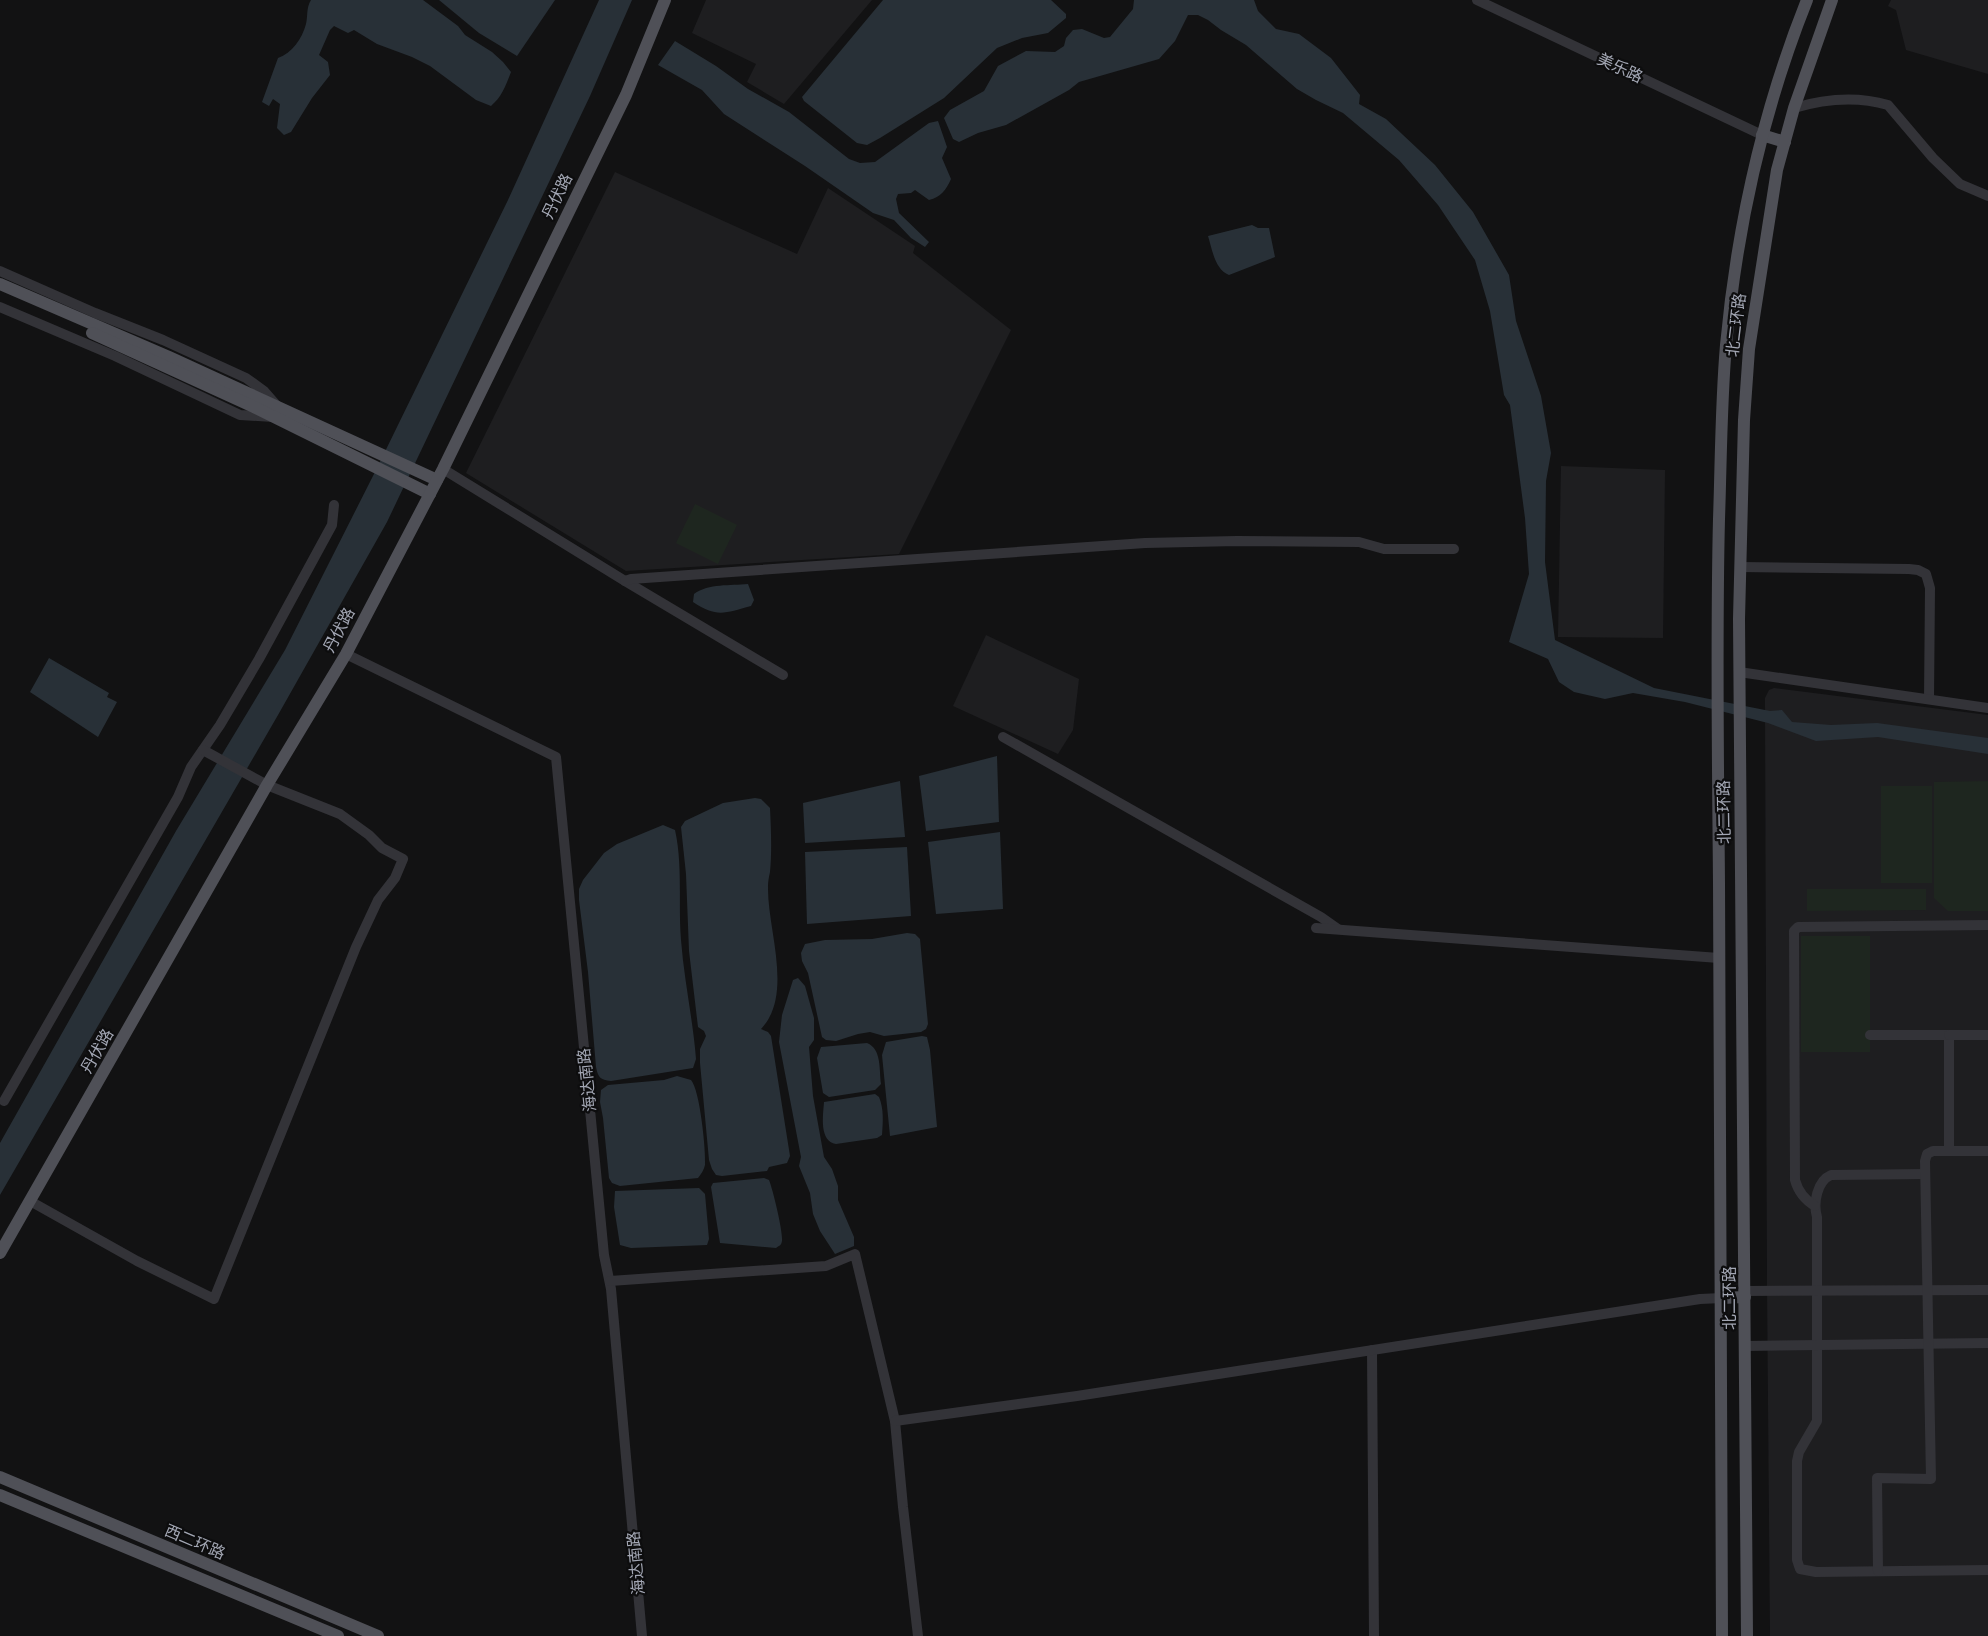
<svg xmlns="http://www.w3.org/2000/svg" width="1988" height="1636" font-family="'Fira Sans','Noto Sans SC',sans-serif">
<rect width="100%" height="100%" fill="#121213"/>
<g fill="#1e1e20">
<polygon points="706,0 872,0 784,104 747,82 756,64 692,33"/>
<polygon points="1891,0 1988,0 1988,74 1906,50 1896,10 1888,6"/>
<polygon points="615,172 797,254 828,188 915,246 913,253 1011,330 899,554 626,571 466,473"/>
<polygon points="1561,466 1665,470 1663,638 1558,637"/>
<polygon points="986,635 1079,679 1073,730 1058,754 953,706"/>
<polygon points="1774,688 1988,715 1988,1636 1770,1636 1767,1284 1765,698 1769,690"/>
</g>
<g fill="#1e261f">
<polygon points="695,504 737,525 718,564 676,543"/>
<polygon points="1988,781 1988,911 1948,911 1934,898 1934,782"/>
<rect x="1881" y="786" width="51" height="97"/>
<polygon points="1807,889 1926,889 1926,910 1807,911"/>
<rect x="1801" y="936" width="69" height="116"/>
</g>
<g fill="#283037">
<path d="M311,0H423L458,26L465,35L492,52L503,62L511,72C506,85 502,97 491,106L476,100L430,66L412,57L377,44L354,30L348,33L334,26L330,30L319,55L328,62L330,75L312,98L291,132L284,135L277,128L280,104L273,99L269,106L262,102L278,58C292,53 302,39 306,24C308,16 306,8 311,0Z"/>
<polygon points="439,0 555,0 517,56 479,33"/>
<polygon points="599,0 632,0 590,96 387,522 278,715 0,1195 0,1143 176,831 285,650 375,472 508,200"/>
<polygon points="883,0 1051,0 1066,14 1066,18 1048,33 1022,38 997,48 944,98 880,138 867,145 857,143 804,101 802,97"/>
<polygon points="1134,0 1254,0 1258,11 1276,29 1299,34 1331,58 1360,95 1359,104 1386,119 1435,165 1473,212 1509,275 1516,321 1541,396 1551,453 1546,481 1545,562 1555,640 1654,688 1770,711 1782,710 1792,722 1831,725 1877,723 1988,738 1988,754 1878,737 1816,741 1768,723 1685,702 1633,693 1605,699 1574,692 1559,682 1548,659 1509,642 1529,574 1525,518 1510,405 1504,395 1490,311 1475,260 1438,205 1399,160 1343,113 1316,100 1297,89 1246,45 1221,30 1208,20 1198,15 1188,15 1175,41 1159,59 1079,82 1069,90 1006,125 978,133 959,142 953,139 944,118 950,110 984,91 998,66 1026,51 1055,52 1064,46 1066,38 1073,30 1082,29 1104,38 1110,37 1133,9"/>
<path d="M675,41L716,66L748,89L789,112L849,159L860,163L875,162L929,123L938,121L947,147L942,158L951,179C946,190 941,197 929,200L915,190L911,193L898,194L896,199L899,213L929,242L925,247L911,238L894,220L873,213L805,166L724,114L702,90L658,65Z"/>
<path d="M1252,225L1258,228H1269L1275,257L1229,275C1215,270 1212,249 1208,236Z"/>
<path d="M748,584L754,600L751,606C725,613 717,618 693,602L694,594C709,583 730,586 748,584Z"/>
<polygon points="49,658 109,693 107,697 117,702 98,737 30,692"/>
<polygon points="997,756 999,822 926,831 919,776"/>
<polygon points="900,781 905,837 805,843 803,803"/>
<path d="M755,798L761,799L770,808C771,829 772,851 770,872C769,877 768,881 768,886C767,929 794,994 761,1029L768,1032L771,1036L790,1156L787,1163L769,1167L767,1171L722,1176L716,1175L712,1169L709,1160L700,1063V1049L706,1036L704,1031L698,1027L689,951L686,874L681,827L685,821L723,803Z"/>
<path d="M663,825L675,830C683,866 678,904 681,940C684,980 693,1020 696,1059L693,1068L611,1081C600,1080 598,1077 596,1067L588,972L579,900V889L583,880L604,853L617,844Z"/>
<polygon points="1000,832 1003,909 936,914 928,842"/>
<polygon points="907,847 911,916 807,924 805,852"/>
<polygon points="907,933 915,934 920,939 928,1024 926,1029 921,1032 884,1036 870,1032 858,1034 836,1041 826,1040 822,1037 808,973 802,961 801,953 805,944 825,940 872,939"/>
<polygon points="798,978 805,986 814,1018 814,1040 809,1047 813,1096 824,1157 832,1169 838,1186 838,1200 854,1237 854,1246 835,1254 820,1231 813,1214 810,1193 799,1166 801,1157 779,1042 782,1015 793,980"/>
<polygon points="922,1036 927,1037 930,1050 937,1127 890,1136 882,1055 886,1042"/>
<path d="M867,1043C882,1049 879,1070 881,1084L875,1090L829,1097L823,1093L817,1058L821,1047Z"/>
<path d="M677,1076L691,1080C700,1090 706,1150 705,1165C704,1170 701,1174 698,1178L620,1186L612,1183L609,1178L603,1118L600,1102L601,1090L608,1085L664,1080Z"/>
<path d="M875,1094L879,1097C884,1109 883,1122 882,1135L877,1138L836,1144C819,1141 823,1116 824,1102Z"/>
<path d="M764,1178L769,1180C773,1190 783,1231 782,1241C781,1246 780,1245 776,1248L720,1243L711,1187L713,1183Z"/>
<polygon points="699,1188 705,1194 709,1239 707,1245 631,1248 620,1245 614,1207 615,1191"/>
</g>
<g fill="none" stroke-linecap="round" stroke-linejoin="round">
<g stroke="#333338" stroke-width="10">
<polyline points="1477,0 1762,135"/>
<path d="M1794,108C1824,99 1857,96 1888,105L1933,158L1960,184L1988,196"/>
<polyline points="0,271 95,313 163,340 246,378 264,391 278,407"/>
<polyline points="0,307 115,356 240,415 273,417"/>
<polyline points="443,469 625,581 783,675"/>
<polyline points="1740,567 1909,569 1918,570 1926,574 1930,588 1929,699"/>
<polyline points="625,581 631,579 1145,543 1237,541 1359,542 1384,549 1454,549"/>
<polyline points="346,654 556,757 604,1255 611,1289 642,1636"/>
<polyline points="1739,672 1988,708"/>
<polyline points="1003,737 1321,917 1338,929"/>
<polyline points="1316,928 1719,958"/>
<polyline points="1870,1035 1949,1035 1949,1151"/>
<polyline points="1949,1035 1988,1035"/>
<polyline points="4,1101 178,797 191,767 220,725 259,659 332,525 334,505"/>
<path d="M1925,1174L1831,1175C1817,1181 1813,1203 1817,1217V1421L1799,1452L1797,1461V1560L1800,1569L1816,1572L1988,1570"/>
<polyline points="30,1201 137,1261 214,1299 356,947 378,900 395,878 403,859 382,848 369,835 340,814 267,785 203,750"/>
<path d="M1815,1206C1805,1200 1798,1191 1795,1180L1794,931L1798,927L1988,925"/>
<polyline points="610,1281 826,1266 855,1254 895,1421 903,1507 918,1636"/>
<polyline points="1745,1291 1988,1290"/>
<polyline points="1745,1346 1988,1343"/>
<polyline points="1372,1350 1374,1636"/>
<polyline points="895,1421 1077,1396 1700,1299 1722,1298"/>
<polyline points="1878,1571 1877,1478 1931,1479 1925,1161 1927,1154 1933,1151 1988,1151"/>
</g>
<g stroke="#4f5057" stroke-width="12">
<polyline points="1762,135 1785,142"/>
<polyline points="0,284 169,357 437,480"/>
<polyline points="92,333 254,407 430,494"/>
<polyline points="0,1253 267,785 346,654 443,469 626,95 665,0"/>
<polyline points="1722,1298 1745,1297"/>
<polyline points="0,1477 378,1636"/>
<polyline points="0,1495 338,1636"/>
<path d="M1722,1636C1722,1385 1721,1134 1719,883C1718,761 1716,640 1719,519C1721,461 1721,403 1726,345C1737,227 1763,110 1807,0"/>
<polyline points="1747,1636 1739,619 1744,420 1749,349 1777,170 1794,108 1832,0"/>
</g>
</g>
<g text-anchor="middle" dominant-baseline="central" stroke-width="4.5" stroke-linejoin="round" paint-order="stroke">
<g font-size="16" fill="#a3a7b4" stroke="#0d0d0e">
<text transform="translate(1620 68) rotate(25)">美乐路</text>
<text transform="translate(557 196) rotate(-64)">丹伏路</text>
<text transform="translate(1736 325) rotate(-83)">北二环路</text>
<text transform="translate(339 630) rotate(-62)">丹伏路</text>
<text transform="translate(1724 812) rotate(-91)">北二环路</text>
<text transform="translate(97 1051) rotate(-60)">丹伏路</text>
<text transform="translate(587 1080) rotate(-96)">海达南路</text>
<text transform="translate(1729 1298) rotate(-90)">北二环路</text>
<text transform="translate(195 1542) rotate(23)">西二环路</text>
<text transform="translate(636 1563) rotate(-95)">海达南路</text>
</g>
</g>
</svg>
